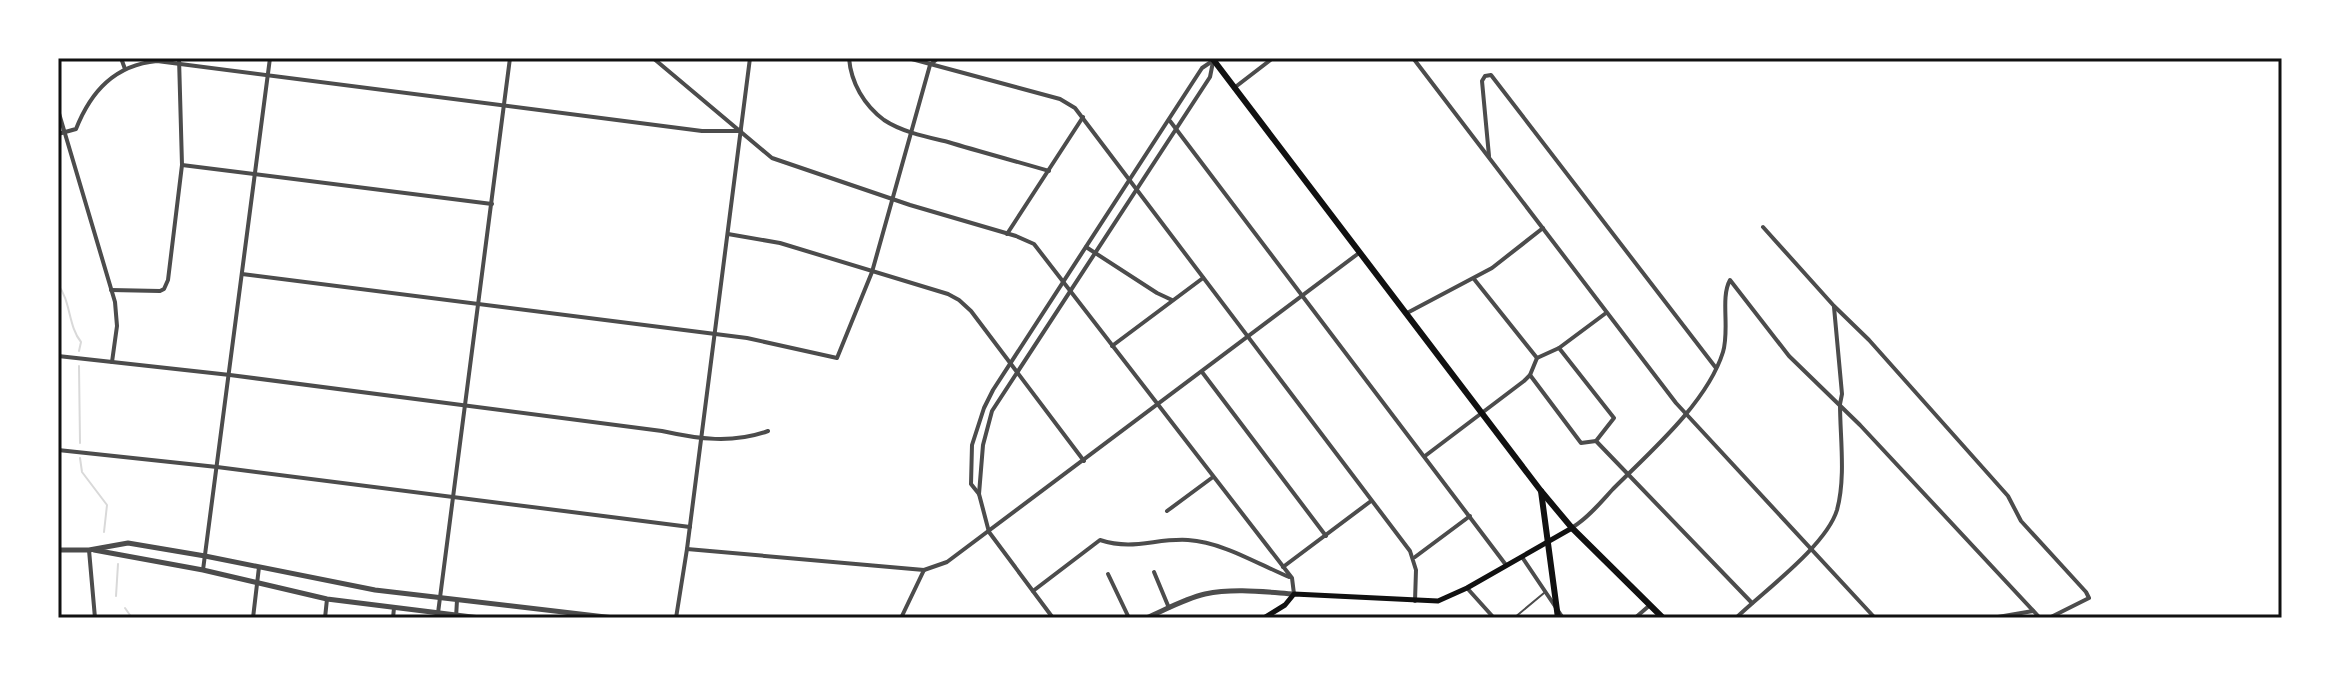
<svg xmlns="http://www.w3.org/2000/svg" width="2340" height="676" font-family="Overpass,sans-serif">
<rect width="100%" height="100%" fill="#fff"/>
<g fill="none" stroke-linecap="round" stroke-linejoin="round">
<g stroke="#d9d9d9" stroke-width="2">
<path d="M58,285C71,301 68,326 81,342L79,351"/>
<polyline points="79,366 80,443"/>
<polyline points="80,458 82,472 107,505 104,532"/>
<polyline points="116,596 118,564"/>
<polyline points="125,608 132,618"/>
</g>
<polyline stroke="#4c4c4c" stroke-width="2" points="1514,618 1544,593"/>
<g stroke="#4c4c4c" stroke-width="4">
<polyline points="121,58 125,69"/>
<polyline points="653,58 772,158 910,205 1016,236 1034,244 1292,578 1294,594"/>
<path d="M849,58C851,83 864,105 884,120C902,132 927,137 948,142C981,152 1015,161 1049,171"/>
<polyline points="908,58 1060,99 1075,108 1410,551 1416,570 1415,601"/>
<polyline points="1413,58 1676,403 1875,618"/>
<polyline points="1234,88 1273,58"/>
<polyline points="58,110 115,302 117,326 112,362"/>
<polyline points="1170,121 1506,565"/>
<path d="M58,134L76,129C91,91 115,65 157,61L702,131H741"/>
<polyline points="1489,156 1482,81 1485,76 1491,75 1716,368"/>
<polyline points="182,165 492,204"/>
<polyline points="1763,227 1834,306 1869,340 2008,496 2021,521 2086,592 2089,598 2049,618"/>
<polyline points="728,234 780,243 948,294 959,300 971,311 1084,461"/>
<polyline points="1007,234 1083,117"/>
<polyline points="1086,247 1157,293 1172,300"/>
<polyline points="242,274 747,338 837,358 872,272 930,65 938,58"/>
<polyline points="1474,279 1537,358"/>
<polyline points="111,290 160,291 164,289 168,280 182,165 179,58"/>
<polyline points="1407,313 1492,268 1543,228"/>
<polyline points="1112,346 1203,278"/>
<polyline points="1559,348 1614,418 1596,441 1752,603"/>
<path d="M58,356L230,375L662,431C698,439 732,444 768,431"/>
<polyline points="1202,372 1326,536"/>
<polyline points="1530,375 1581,443 1596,441"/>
<polyline points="58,450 217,467 690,527"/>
<polyline points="1425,456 1524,381 1530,375 1537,358 1559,348 1606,313"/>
<polyline points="979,494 983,445 992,411 1210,77 1213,62"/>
<polyline points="1167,511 1213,477"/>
<path d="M1573,527C1588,518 1601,502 1613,489C1650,452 1707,403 1723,352C1730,329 1720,298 1730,280L1789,356L1860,425L2040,618"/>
<polyline points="687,549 924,570 947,562 1359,253"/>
<polyline points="89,550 95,618"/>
<polyline points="1415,557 1470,516"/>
<polyline points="1522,557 1563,618"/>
<polyline points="1283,567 1371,501"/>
<polyline points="203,570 270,58"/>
<polyline points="1154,572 1169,608"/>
<polyline points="1108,574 1129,618"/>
<polyline points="1467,588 1494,618"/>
<path d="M1033,591L1100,540C1134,551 1155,538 1188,540C1222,542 1258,564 1289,577"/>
<polyline points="438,613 510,58"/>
<polyline points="253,618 259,567"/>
<polyline points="325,618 327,599"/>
<polyline points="393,618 394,608"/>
<polyline points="456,618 457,600"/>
<polyline points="676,618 687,549 750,58"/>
<polyline points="901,618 924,570"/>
<polyline points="1053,618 989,532 979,494 971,484 972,445 984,408 993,390 1202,68 1214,60"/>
<polyline points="1635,618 1650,605"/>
<path d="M1736,618C1764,591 1826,546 1837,510C1846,477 1840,437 1840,404L1842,394L1834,307"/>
<polyline points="1992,618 2033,611"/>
</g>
<g stroke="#4c4c4c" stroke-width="5">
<polyline points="58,550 89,550 128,543 205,556 375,590 614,618"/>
<polyline points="94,550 203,570 327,599 480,618"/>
<path d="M1146,618C1165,610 1184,599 1205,594C1234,588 1265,592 1294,594"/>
</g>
<polyline stroke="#111" stroke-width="5" points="1264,618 1285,605 1294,594 1438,601 1467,588 1572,528"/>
<g stroke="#111" stroke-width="6">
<polyline points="1212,58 1541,491 1572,528 1663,618"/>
<polyline points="1541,491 1558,618"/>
</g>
</g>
<rect width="2340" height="676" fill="none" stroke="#ffffff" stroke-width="120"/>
<rect x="60" y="60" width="2220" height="556" fill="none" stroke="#111" stroke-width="3"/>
</svg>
